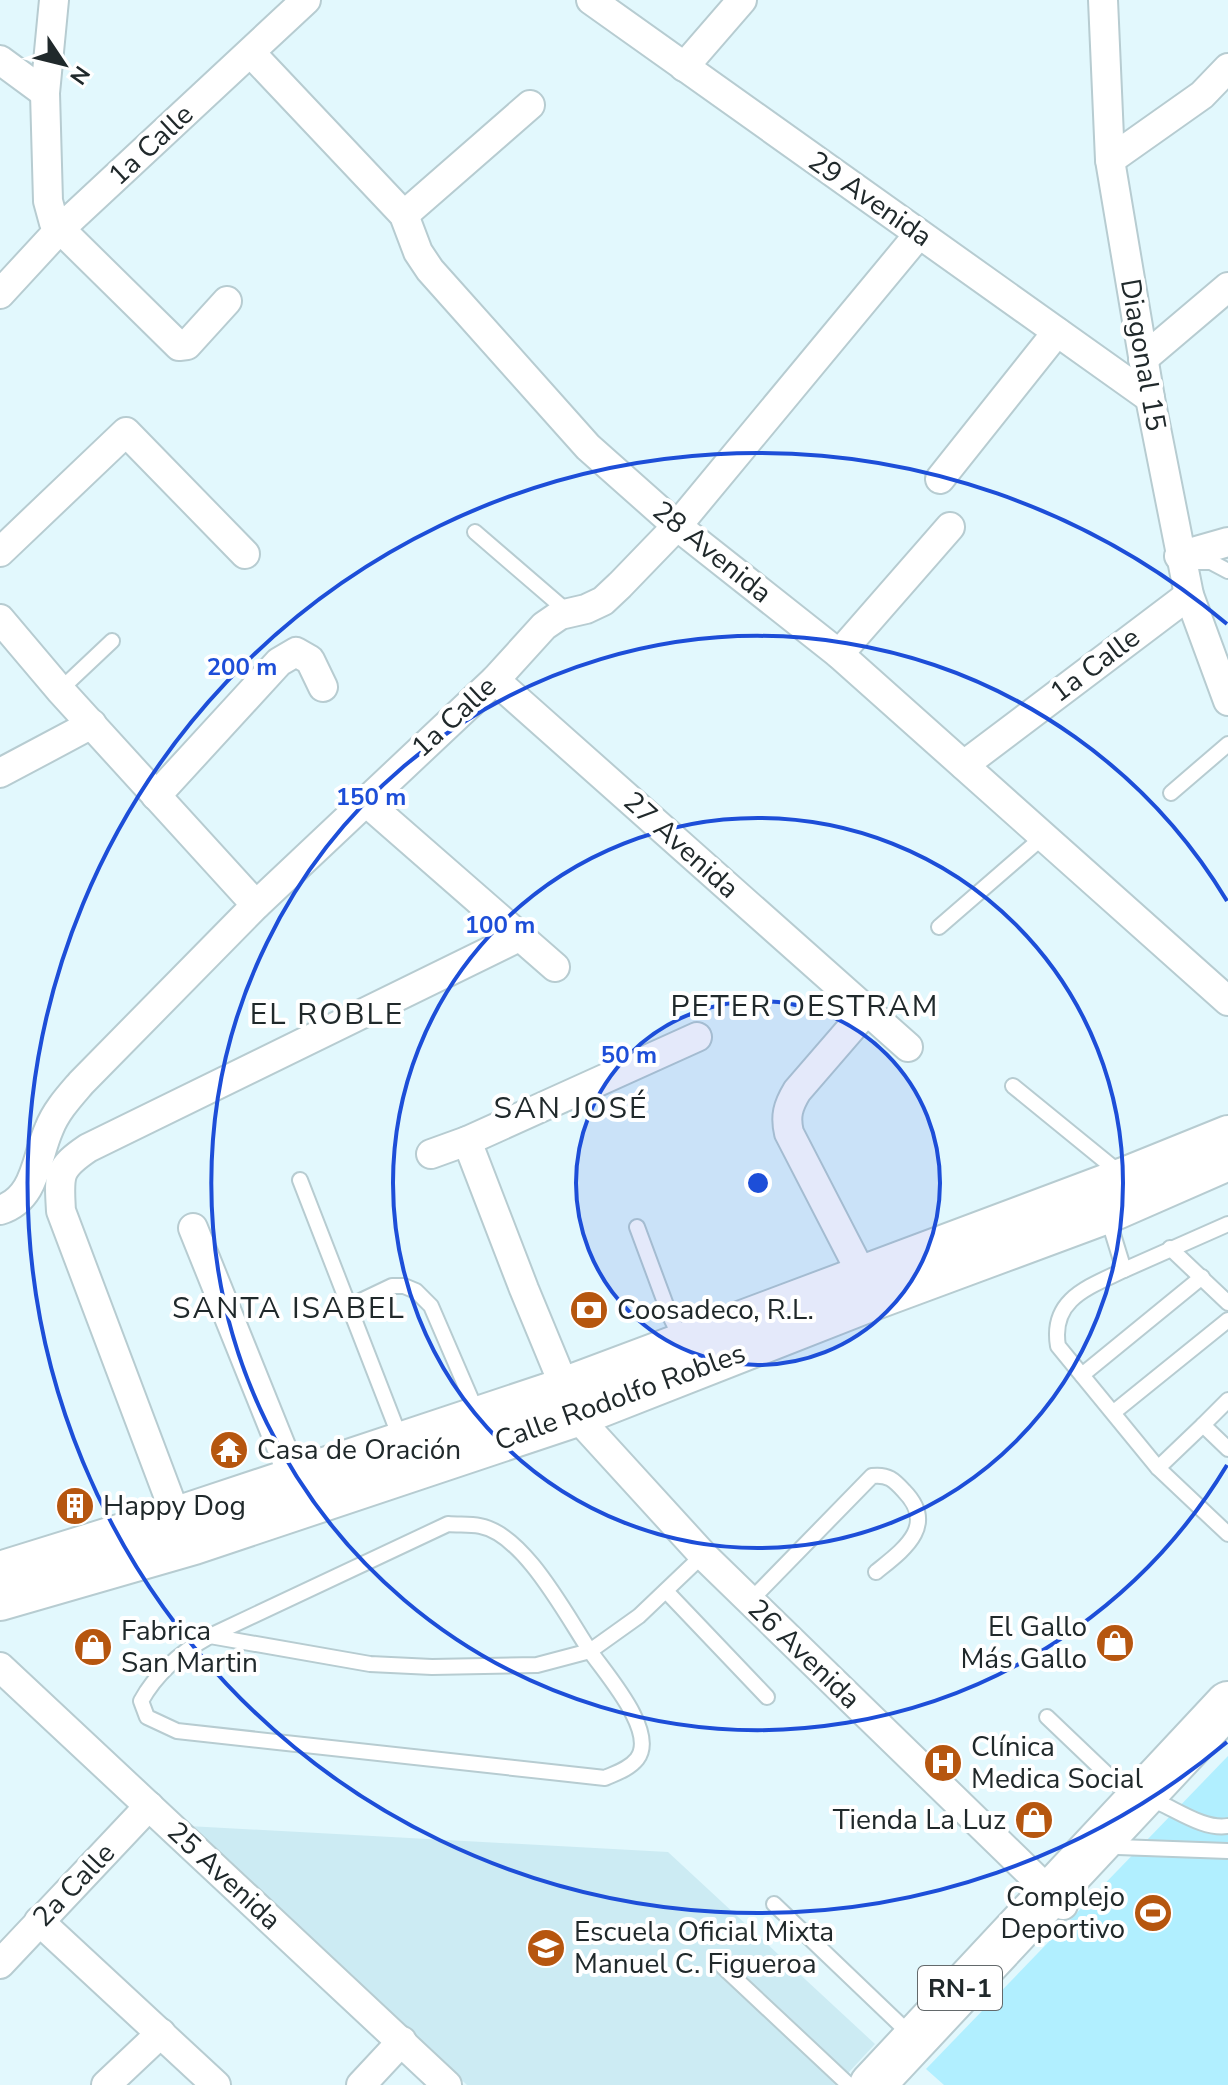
<svg xmlns="http://www.w3.org/2000/svg" width="1228" height="2085" font-family="'Nunito Sans',sans-serif">
<rect width="100%" height="100%" fill="#e2f8fd"/>
<polygon fill="#ccebf3" points="188,1826 668,1852 875,2044 837,2085 467,2085"/>
<polygon fill="#b1efff" points="1228,1756 1228,2085 944,2085 926,2069"/>
<g fill="none" stroke-linecap="round" stroke-linejoin="round">
<defs>
<g id="service">
<polyline points="475,532 569,613"/>
<polyline points="1189,562 1211,562 1228,571"/>
<polyline points="60,690 112,641"/>
<polyline points="1171,793 1228,744"/>
<polyline points="939,927 1044,836"/>
<polyline points="1013,1086 1121,1174"/>
<polyline points="300,1180 401,1440"/>
<path d="M1107,1215L1124,1270C1089,1287 1050,1299 1058,1346L1158,1468"/>
<polyline points="637,1227 670,1316 683,1342"/>
<polyline points="1170,1248 1228,1303"/>
<polyline points="1124,1270 1228,1224"/>
<polyline points="350,1306 392,1286 404,1286 416,1291 431,1306 478,1415"/>
<polyline points="1082,1375 1202,1277"/>
<polyline points="1114,1412 1228,1320"/>
<polyline points="1203,1425 1228,1400"/>
<polyline points="1228,1449 1203,1425 1158,1468 1228,1534"/>
<polyline points="666,1591 767,1697"/>
<path d="M750,1601L872,1476C888,1474 894,1480 904,1491C938,1526 903,1550 876,1572"/>
<path d="M210,1636L370,1664L432,1667L537,1665L590,1651C605,1673 658,1732 637,1759C629,1769 616,1773 605,1778L177,1731L147,1717L141,1701C157,1672 181,1652 210,1636Z"/>
<path d="M210,1636L448,1524C459,1525 470,1524 480,1526C524,1534 566,1615 590,1651L639,1616L703,1555"/>
<polyline points="1047,1717 1133,1799"/>
<path d="M1160,1803C1180,1812 1206,1830 1228,1826"/>
<polyline points="1118,1847 1228,1851"/>
<polyline points="774,1904 911,2035"/>
<polyline points="723,1967 849,2085"/>
</g>
<g id="minor">
<polyline points="54,0 45,93 48,201 54,223 179,346 187,345 227,301"/>
<polyline points="591,0 1150,398"/>
<polyline points="1103,0 1110,160 1150,398 1189,595 1228,701"/>
<polyline points="251,53 404,215 418,252 430,270 588,447 677,526 839,654 1228,1001"/>
<polyline points="0,60 45,93"/>
<polyline points="684,67 742,0"/>
<polyline points="1110,160 1202,95 1228,68"/>
<polyline points="404,215 530,105"/>
<polyline points="0,294 59,230 306,0"/>
<polyline points="1143,359 1228,287"/>
<polyline points="940,479 1057,332"/>
<polyline points="0,552 126,432 245,554"/>
<polyline points="1179,556 1228,542"/>
<polyline points="0,619 60,690 256,905"/>
<polyline points="839,654 950,527"/>
<polyline points="495,680 908,1047"/>
<polyline points="964,765 1189,595"/>
<polyline points="0,773 92,724"/>
<polyline points="156,796 279,662 296,652 310,660 323,687"/>
<polyline points="365,801 555,967"/>
<path d="M867,1010L797,1091C788,1106 785,1116 789,1133L871,1292"/>
<polyline points="467,1141 524,1289 577,1417 703,1555 1063,1905"/>
<polyline points="431,1154 467,1141 697,1037"/>
<path d="M0,1210C36,1199 36,1158 49,1129C56,1111 69,1097 81,1083L256,905L495,680L544,626L560,615L586,609L603,601L620,585L677,526L919,234"/>
<polyline points="193,1228 301,1496"/>
<path d="M182,1532L61,1211C59,1175 57,1169 88,1148L519,937"/>
<polyline points="0,1667 447,2085"/>
<polyline points="39,1921 216,2085"/>
<polyline points="0,1964 149,1806"/>
<polyline points="106,2085 161,2033"/>
<polyline points="361,2085 402,2041"/>
</g>
<g id="secondary">
<polyline points="0,1571 177,1516 550,1392 1124,1177 1228,1135"/>
<polyline points="0,1601 194,1545 577,1417 875,1300 1107,1214 1228,1161"/>
</g>
<polyline id="primary" points="872,2085 1228,1704"/>
</defs>
<use href="#service" stroke="#b7ccd1" stroke-width="18"/>
<use href="#minor" stroke="#b7ccd1" stroke-width="32"/>
<use href="#secondary" stroke="#b7ccd1" stroke-width="42"/>
<use href="#primary" stroke="#b7ccd1" stroke-width="48"/>
<use href="#service" stroke="#fff" stroke-width="14"/>
<use href="#minor" stroke="#fff" stroke-width="28"/>
<use href="#secondary" stroke="#fff" stroke-width="38"/>
<use href="#primary" stroke="#fff" stroke-width="44"/>
</g>
<circle cx="758" cy="1183" r="182" fill="#1d4ed8" fill-opacity=".12"/>
<g fill="none" stroke="#1d4ed8" stroke-width="4">
<circle cx="758" cy="1183" r="182"/>
<circle cx="758" cy="1183" r="365"/>
<path d="M1227 1465A547 547 0 1 1 1227 901"/>
<path d="M1227 1742A730 730 0 1 1 1227 624"/>
</g>
<defs>
<symbol id="bank-disc" viewBox="-11 -11 22 22"><circle r="9.5" fill="#b6560f" stroke="#fff"/><path d="M-6-4H6V4H-6ZM0-2.3a2.3 2.3 0 1 0 0 4.6a2.3 2.3 0 1 0 0-4.6Z" fill="#fff"/></symbol>
<symbol id="temple-disc" viewBox="-11 -11 22 22"><circle r="9.5" fill="#b6560f" stroke="#fff"/><path d="M0-6L5-2H3V0L6.5 2.5H4V6H1.5V3h-3V6H-4V2.5H-6.5L-3 0V-2H-5Z" fill="#fff"/></symbol>
<symbol id="building-disc" viewBox="-11 -11 22 22"><circle r="9.5" fill="#b6560f" stroke="#fff"/><path d="M-4-6H4V6H1V3H-1V6H-4ZM-2.5-4.3h1.7v1.8h-1.7ZM.8-4.3h1.7v1.8H.8ZM-2.5-1h1.7V.8h-1.7ZM.8-1h1.7V.8H.8Z" fill="#fff"/></symbol>
<symbol id="shop-disc" viewBox="-11 -11 22 22"><circle r="9.5" fill="#b6560f" stroke="#fff"/><path d="M-5-2.5h2.3a2.7 3.5 0 0 1 5.4 0H5L5.5 6h-11ZM-1.5-2.5h3a1.5 2.3 0 0 0-3 0Z" fill="#fff"/></symbol>
<symbol id="hospital-disc" viewBox="-11 -11 22 22"><circle r="9.5" fill="#b6560f" stroke="#fff"/><path d="M-5-5h3v3.5h4V-5h3V5h-3V1.5h-4V5h-3Z" fill="#fff"/></symbol>
<symbol id="stadium-disc" viewBox="-11 -11 22 22"><circle r="9.5" fill="#b6560f" stroke="#fff"/><path d="M0-5a6.5 5 0 1 0 0 10a6.5 5 0 1 0 0-10ZM-3.5-1.8h7v3.6h-7Z" fill="#fff"/></symbol>
<symbol id="school-disc" viewBox="-11 -11 22 22"><circle r="9.5" fill="#b6560f" stroke="#fff"/><path d="M0-5L7-2L0 1L-7-2ZM-4 1L0 2.5L4 1V4Q0 6-4 4Z" fill="#fff"/></symbol>
</defs>
<g fill-rule="evenodd">
<use href="#bank-disc" x="567" y="1288" width="44" height="44"/>
<use href="#temple-disc" x="207" y="1428" width="44" height="44"/>
<use href="#building-disc" x="53" y="1484" width="44" height="44"/>
<use href="#shop-disc" x="1093" y="1621" width="44" height="44"/>
<use href="#shop-disc" x="71" y="1625" width="44" height="44"/>
<use href="#hospital-disc" x="921" y="1741" width="44" height="44"/>
<use href="#shop-disc" x="1012" y="1798" width="44" height="44"/>
<use href="#stadium-disc" x="1131" y="1891" width="44" height="44"/>
<use href="#school-disc" x="524" y="1926" width="44" height="44"/>
</g>
<g text-anchor="middle" dominant-baseline="central" stroke-width="8" stroke-linejoin="round" paint-order="stroke">
<rect fill="#fff" stroke="#63696b" stroke-width="2" x="918" y="1966" width="84" height="44" rx="6"/>
<g font-size="26" font-weight="bold" fill="#20292b">
<text x="960" y="1988">RN-1</text>
</g>
<g font-size="28" fill="#20292b" stroke="#fff">
<text transform="translate(151 145) rotate(-43)">1a Calle</text>
<text transform="translate(870 199) rotate(35)">29 Avenida</text>
<text transform="translate(1143 355) rotate(80)">Diagonal 15</text>
<text transform="translate(712 552) rotate(39)">28 Avenida</text>
<text transform="translate(1095 665) rotate(-37)">1a Calle</text>
<text transform="translate(454 717) rotate(-43)">1a Calle</text>
<text transform="translate(681 845) rotate(42)">27 Avenida</text>
<text transform="translate(620 1397) rotate(-20)">Calle Rodolfo Robles</text>
<text transform="translate(804 1654) rotate(44)">26 Avenida</text>
<text transform="translate(224 1876) rotate(43)">25 Avenida</text>
<text transform="translate(74 1885) rotate(-46)">2a Calle</text>
</g>
<g font-size="28" fill="#20292b" stroke="#fff" text-anchor="start">
<text x="617" y="1310">Coosadeco, R.L.</text>
<text x="257" y="1450">Casa de Oración</text>
<text x="103" y="1506">Happy Dog</text>
<text x="1087" y="1627" text-anchor="end">El Gallo<tspan x="1087" dy="32">Más Gallo</tspan></text>
<text x="121" y="1631">Fabrica<tspan x="121" dy="32">San Martin</tspan></text>
<text x="971" y="1747">Clínica<tspan x="971" dy="32">Medica Social</tspan></text>
<text x="1006" y="1820" text-anchor="end">Tienda La Luz</text>
<text x="1125" y="1897" text-anchor="end">Complejo<tspan x="1125" dy="32">Deportivo</tspan></text>
<text x="574" y="1932">Escuela Oficial Mixta<tspan x="574" dy="32">Manuel C. Figueroa</tspan></text>
</g>
<g font-size="30" letter-spacing="2" fill="#20292b" stroke="#fff">
<text x="805" y="1006">PETER OESTRAM</text>
<text x="327" y="1014">EL ROBLE</text>
<text x="571" y="1108">SAN JOSÉ</text>
<text x="289" y="1308">SANTA ISABEL</text>
</g>
</g>
<circle cx="758" cy="1183" r="12" fill="#1d4ed8" stroke="#fff" stroke-width="4"/>
<g font-size="24" text-anchor="middle" font-weight="bold" fill="#1d4ed8" stroke="#fff" stroke-width="8" stroke-linejoin="round" paint-order="stroke">
<text x="242" y="675">200 m</text>
<text x="371" y="805">150 m</text>
<text x="500" y="933">100 m</text>
<text x="629" y="1063">50 m</text>
</g>
<g transform="translate(64 64) rotate(125)" stroke="#ffffff" stroke-width="6" paint-order="stroke">
<path d="M0-6L14 30L0 20L-14 30Z" fill="#20292b"/>
<text y="-12" font-size="22" font-weight="bold" text-anchor="middle" fill="#20292b">N</text>
</g>
</svg>
